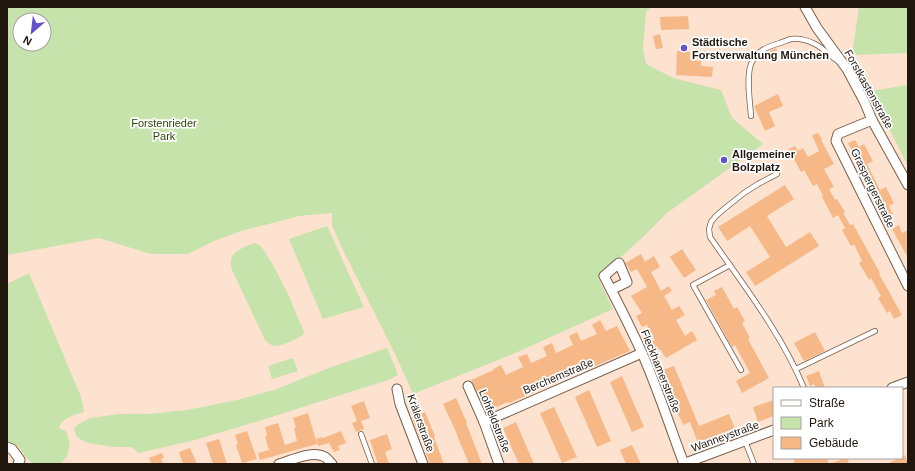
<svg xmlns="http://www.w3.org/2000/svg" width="915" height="471" font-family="Arial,sans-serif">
<rect width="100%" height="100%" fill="#fde2cf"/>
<g fill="#c5e3ab" fill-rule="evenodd">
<path d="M7,7H651L646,12L643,49L646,64L673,78L721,90L732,118L763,144L667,213L644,236L598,278L613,309L513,354L413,394L396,356L341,246L332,225V213L299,216L241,231L214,241L188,254H151L99,238L7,255ZM20,20H44V44H20Z"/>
<polygon points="859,7 908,7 908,53 852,55"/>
<polygon points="908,85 908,166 870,91"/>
<polygon points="327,226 364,307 323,319 289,239"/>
<path d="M255,243L261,246L273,265L288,294L304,332L303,335C297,339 283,345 276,346C272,346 268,343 265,340L232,270C231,267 230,263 231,260C233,250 247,246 255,243Z"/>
<path d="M29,273L81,397L84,412C75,415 62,417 59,428L66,431L70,444L67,456L60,464H33C31,462 28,459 26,457C18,446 22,446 7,443V284Z"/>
<polygon points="387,348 398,375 388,380 262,420 195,440 139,453 131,447 115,447 87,443 77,437 74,430 77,425 90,418 119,414 147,414 187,410 237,400 277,389 326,369"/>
<polygon points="293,358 298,371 272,379 268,366"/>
</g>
<g fill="#f7b888">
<polygon points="688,16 689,29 661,30 660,17"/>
<polygon points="660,34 663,48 656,49 653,36"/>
<polygon points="776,48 779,57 771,60 767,52"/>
<polygon points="677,51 690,52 690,60 701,61 701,66 713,67 712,77 676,75"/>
<polygon points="778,94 783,106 769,112 775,126 765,131 754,106"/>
<polygon points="818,133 822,139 821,140 834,164 824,169 834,187 829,189 835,200 837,199 845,212 843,213 850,225 853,224 880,273 879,274 902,315 894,319 890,311 887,313 878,298 881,296 871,278 869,280 859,263 862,261 854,244 851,246 842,230 845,228 838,215 833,218 822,197 823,196 817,184 813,186 804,170 801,172 793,157 788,160 784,152 795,146 798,151 803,148 808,157 819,151 812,135"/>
<polygon points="855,140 859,147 864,144 873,161 867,164 880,190 886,187 894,203 889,206 893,214 887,217 848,143"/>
<polygon points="785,185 794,199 767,216 786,247 810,232 819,246 755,286 746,272 770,257 750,226 727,241 718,227"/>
<polygon points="899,225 902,233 908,230 908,258 892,229"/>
<polygon points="682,249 696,270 684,278 670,257"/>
<polygon points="641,254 645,262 654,256 660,267 651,272 661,291 669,286 672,291 664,296 672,310 679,306 685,315 676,320 685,336 692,331 697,340 666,358 660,349 655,352 649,343 655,340 647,325 642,327 636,316 642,313 631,296 647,287 637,269 631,272 625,263"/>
<polygon points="722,287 734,309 737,307 745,321 742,323 750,338 748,339 769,378 742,393 736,381 750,373 735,345 732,347 706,300 716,295 714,291"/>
<polygon points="600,320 606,331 617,326 630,351 509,403 508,402 486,411 473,384 471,380 494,370 493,369 501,365 506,375 523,367 518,357 527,354 531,363 547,356 543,347 552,343 556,353 573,345 569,336 577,332 581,341 597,334 592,325"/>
<polygon points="815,332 825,351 804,361 794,343"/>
<polygon points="674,366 699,426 729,414 735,428 698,443 690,422 683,425 660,371"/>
<polygon points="819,371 825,388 816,388 814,384 810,386 806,376"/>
<polygon points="622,376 644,427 632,432 610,382"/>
<polygon points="589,390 611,441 597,447 575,397"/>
<polygon points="456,398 467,423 466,423 482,464 469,464 457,435 457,434 443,404"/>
<polygon points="774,400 774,416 758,422 753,407"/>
<polygon points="364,401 370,418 361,421 364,429 356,432 352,423 357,421 351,406"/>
<polygon points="554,407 577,457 562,463 540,413"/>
<polygon points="425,412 435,436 434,437 444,464 430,464 412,417"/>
<polygon points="308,413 317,444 260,460 258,453 269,450 265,437 267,436 265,427 278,423 285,445 297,441 294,428 296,427 293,418"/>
<polygon points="516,422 534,464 519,464 509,442 503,428"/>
<polygon points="247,431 257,459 242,463 236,445 238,444 235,435"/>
<polygon points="341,431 346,443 338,446 340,450 334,452 329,443 318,446 316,439 322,437 323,438"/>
<polygon points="387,434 392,449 385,452 389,464 378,464 370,440"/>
<polygon points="219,439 227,464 213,464 206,443"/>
<polygon points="632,445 641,464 626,464 620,450"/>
<polygon points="190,448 197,464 183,464 179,452"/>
<polygon points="162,453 164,458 161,459 163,464 152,464 149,458"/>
<polygon points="905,455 908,464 887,464 899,458 902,458 902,457"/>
<polygon points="793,458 827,458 829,464 795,464"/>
<polygon points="844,458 847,458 849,462 845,464 830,464"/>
</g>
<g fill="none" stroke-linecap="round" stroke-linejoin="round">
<defs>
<g id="lane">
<path d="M751,116C750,102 746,77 751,64C756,51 767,47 780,43C783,42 787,40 791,39C799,38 809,41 815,44C823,48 830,56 838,61"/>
<path d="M777,174L758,184L744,193L724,209L716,216L711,222L709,229L710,237C744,286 781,333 804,388"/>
<polyline points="730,265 693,285 741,370"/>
<polyline points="796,369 875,331"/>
<polyline points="361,434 372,464"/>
<polyline points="745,441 754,464"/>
</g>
<g id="street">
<polyline points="805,7 817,28 847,69 865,103 872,120 908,185"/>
<polyline points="872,120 838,134 836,141 908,286"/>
<path d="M611,290L627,282L619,263L604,276C617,301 630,326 642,353C658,389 670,427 684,464"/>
<polyline points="468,386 484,422 499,464"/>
<polyline points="892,388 908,382"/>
<polyline points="397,389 400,404 423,464"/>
<polyline points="484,422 642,353"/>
<polyline points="7,447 12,449 20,460 18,464"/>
<path d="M279,464C292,460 312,450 325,457C328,459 330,462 332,464"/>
<polyline points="683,464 774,430"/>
</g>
</defs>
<use href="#lane" stroke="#7a5e49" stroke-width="6"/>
<use href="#street" stroke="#7a5e49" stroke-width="11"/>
<use href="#lane" stroke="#fff" stroke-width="4.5"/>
<use href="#street" stroke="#fff" stroke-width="9"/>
</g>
<g fill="#6453cc" stroke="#fff" stroke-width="1.5">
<circle cx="684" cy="48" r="4"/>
<circle cx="724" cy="160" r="4"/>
</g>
<g text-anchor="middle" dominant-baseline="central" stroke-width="3.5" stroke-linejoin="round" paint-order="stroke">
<g font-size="11" font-weight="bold" fill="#22170e" stroke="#fff" text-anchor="start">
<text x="692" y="42">Städtische<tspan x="692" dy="13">Forstverwaltung München</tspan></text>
<text x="732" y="154">Allgemeiner<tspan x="732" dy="13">Bolzplatz</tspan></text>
</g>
<g font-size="11" fill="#22170e" stroke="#fff">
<text transform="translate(869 89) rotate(61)">Forstkastenstraße</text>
<text transform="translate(873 188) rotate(64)">Graspergerstraße</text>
<text transform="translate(661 371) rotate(68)">Fleckhamerstraße</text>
<text transform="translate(558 376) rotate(-23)">Berchemstraße</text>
<text transform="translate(495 421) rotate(68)">Lohfeldstraße</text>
<text transform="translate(421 423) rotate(70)">Krälerstraße</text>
<text transform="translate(725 436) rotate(-20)">Wanneystraße</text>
</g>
<g font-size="11" fill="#2b4609" stroke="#fff">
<text x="164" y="123">Forstenrieder<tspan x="164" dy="13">Park</tspan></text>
</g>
</g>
<rect width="915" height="471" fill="none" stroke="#22170e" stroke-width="16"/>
<rect x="773" y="387" width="130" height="72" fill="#ffffff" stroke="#a7a29f"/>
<rect x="781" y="400" width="20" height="6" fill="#ffffff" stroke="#a7a29f"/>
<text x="809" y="407" font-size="12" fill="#22170e">Straße</text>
<rect x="781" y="417" width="20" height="12" fill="#c5e3ab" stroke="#a7a29f"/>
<text x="809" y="427" font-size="12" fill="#22170e">Park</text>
<rect x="781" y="437" width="20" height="12" fill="#f7b888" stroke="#a7a29f"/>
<text x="809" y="447" font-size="12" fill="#22170e">Gebäude</text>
<g transform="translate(32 32) rotate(208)"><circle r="19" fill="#ffffff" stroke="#a7a29f"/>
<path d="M0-3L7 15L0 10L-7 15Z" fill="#6453cc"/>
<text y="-6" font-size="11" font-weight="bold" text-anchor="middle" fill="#22170e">N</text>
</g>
</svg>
